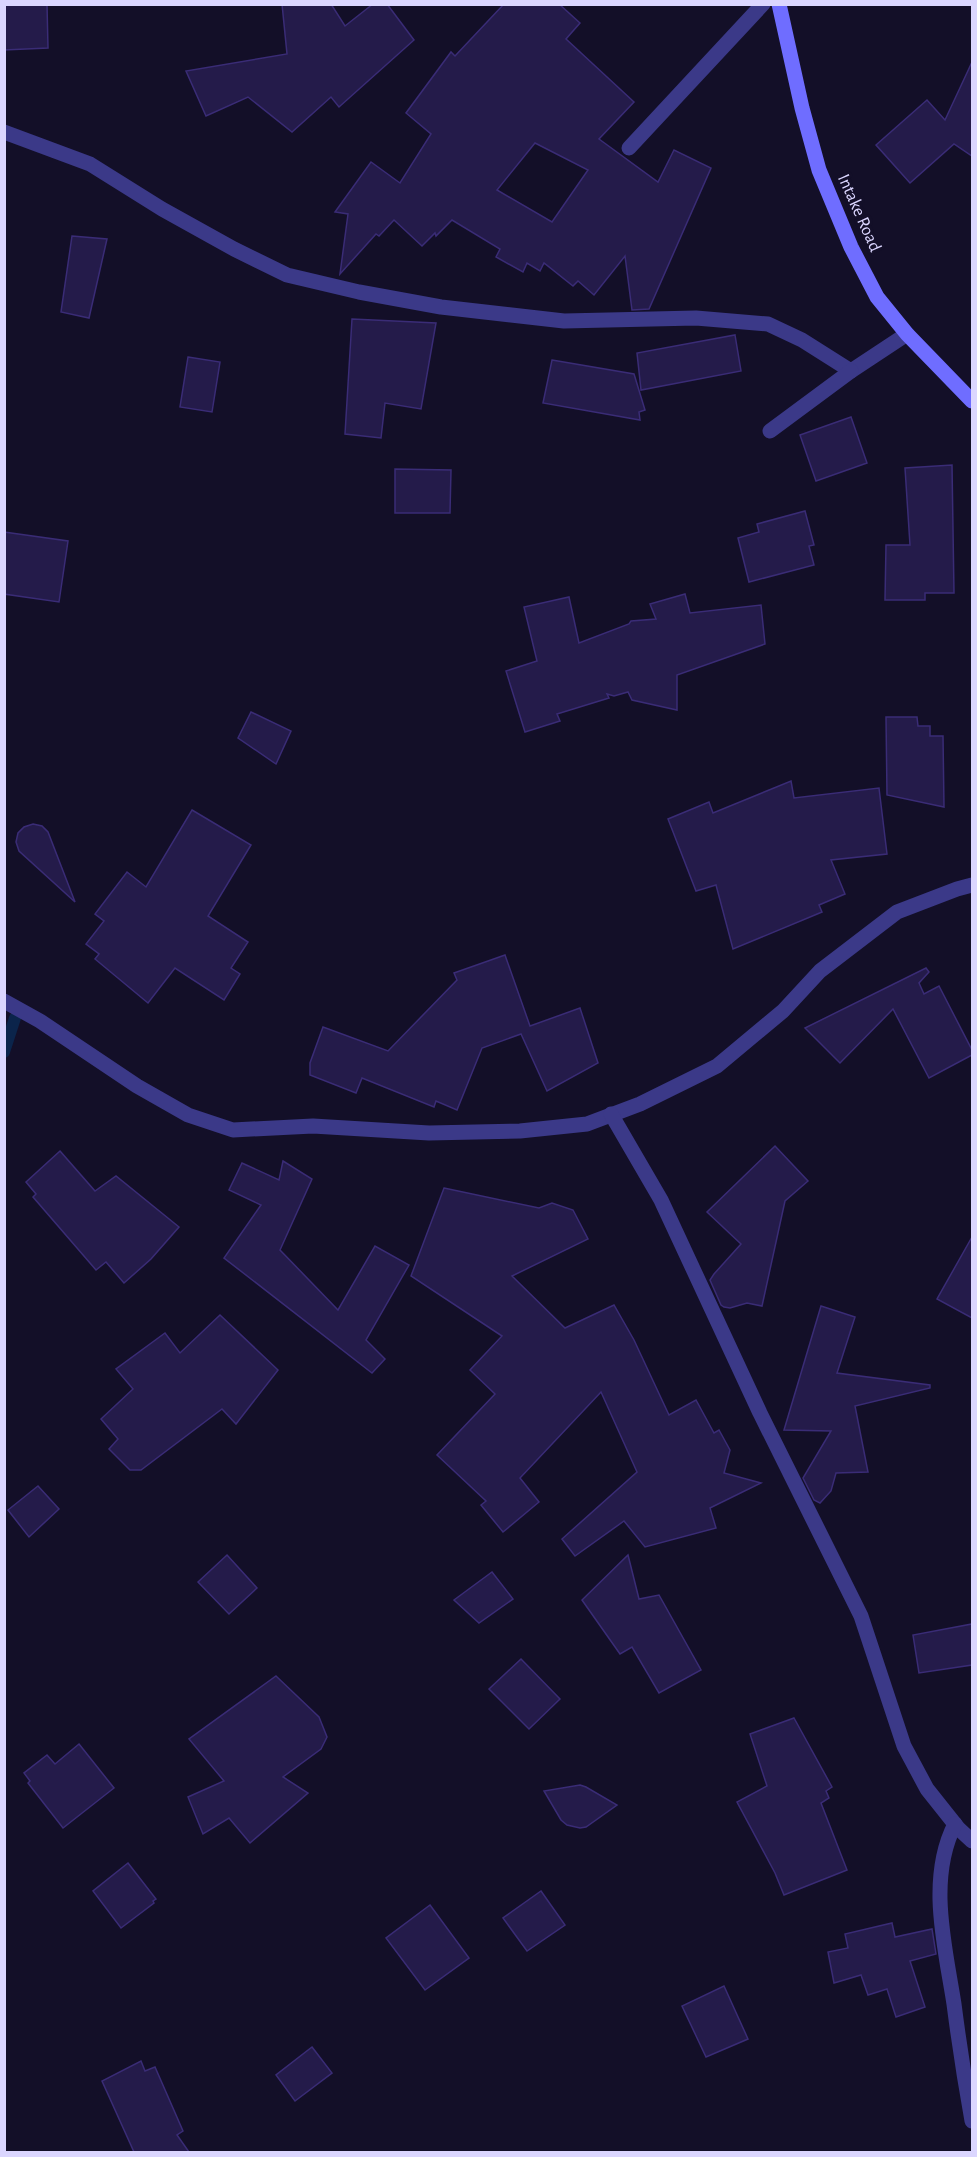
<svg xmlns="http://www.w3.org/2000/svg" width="977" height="2157" font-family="'Alegreya Sans',sans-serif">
<rect width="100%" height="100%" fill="#130f28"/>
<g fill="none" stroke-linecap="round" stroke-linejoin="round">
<polyline stroke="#0b244b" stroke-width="12" points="4,1052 15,1018"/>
</g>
<g fill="#241b4a" stroke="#3a2c76" stroke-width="1.5" fill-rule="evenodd">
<polygon points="4,4 47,4 48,48 4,50"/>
<polygon points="282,4 331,4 345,26 373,4 387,4 414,40 339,107 331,97 292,132 248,97 206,116 186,71 287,54"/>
<path d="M504,4H559L580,23L566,39L634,102L599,139L658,182L674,150L711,168L649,309L632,310L625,256L594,295L578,281L573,286L544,263L540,271L527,263L523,272L496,257L500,249L452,220L436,236L435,233L422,246L394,220L379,236L376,234L340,274L348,214L335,212L371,162L400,183L431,134L406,113L451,52L455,56ZM535,143L588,170L552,222L497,190Z"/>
<polygon points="972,62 972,156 954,144 910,183 876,145 927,100 945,120"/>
<polygon points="72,236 107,239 89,318 61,312"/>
<polygon points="352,319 436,323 421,409 385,403 381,438 345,434"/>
<polygon points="735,335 741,371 641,390 637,353"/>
<polygon points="188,357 220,362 212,412 180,407"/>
<polygon points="552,360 634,374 645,410 639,412 640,420 543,403"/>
<polygon points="851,417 867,463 816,481 800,435"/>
<polygon points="952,465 954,593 925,593 925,600 885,600 886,545 910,545 905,468"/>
<polygon points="395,469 451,470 450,513 395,513"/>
<polygon points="805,511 814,545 809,546 814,565 749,582 738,538 759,532 757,524"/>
<polygon points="4,532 68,541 59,602 4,594"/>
<polygon points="685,594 690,613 761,605 765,644 677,675 677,710 632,700 628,692 614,696 607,694 609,698 557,714 560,721 525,732 506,671 537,661 524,607 569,597 579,643 629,624 631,621 656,619 650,604"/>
<polygon points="251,712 291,731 276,764 238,738"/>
<polygon points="886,717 917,717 918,726 930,726 930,736 943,736 944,807 887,795"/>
<polygon points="791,781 794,798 879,788 887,854 831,860 845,894 819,905 822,912 733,949 716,885 696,891 668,819 709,802 713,813"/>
<polygon points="192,810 251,845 208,916 248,942 231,968 240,974 224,1000 175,968 148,1003 95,959 99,954 86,944 104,921 95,914 127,872 146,887"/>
<polygon points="33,824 42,826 48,832 75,902 19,851 16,842 18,833 24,827"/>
<polygon points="505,955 530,1026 580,1008 598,1063 547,1091 521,1034 482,1048 457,1110 436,1101 434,1107 362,1078 356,1093 310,1075 310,1063 323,1027 388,1051 457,980 454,973"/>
<polygon points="926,968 929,972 919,983 924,994 939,986 972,1050 972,1055 929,1078 893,1009 840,1063 805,1028"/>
<polygon points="775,1146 808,1181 785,1201 762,1306 747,1303 730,1308 724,1307 721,1305 710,1280 714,1274 741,1244 707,1212"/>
<polygon points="60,1151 95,1191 116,1176 179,1227 151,1259 124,1283 106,1262 96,1270 33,1197 36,1194 26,1182"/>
<polygon points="283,1161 312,1179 280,1250 338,1310 375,1246 409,1265 366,1340 385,1359 372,1373 224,1258 261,1205 229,1190 242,1163 279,1180"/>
<polygon points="444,1188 539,1208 552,1203 573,1210 588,1239 512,1276 565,1328 614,1305 634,1340 669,1415 696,1400 714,1433 719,1430 730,1450 724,1473 761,1483 710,1508 716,1528 645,1547 624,1521 575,1556 562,1539 637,1472 601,1392 520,1478 539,1502 503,1532 481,1505 486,1501 437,1455 495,1394 470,1370 502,1336 411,1276"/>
<polygon points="972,1237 972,1318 937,1299"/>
<polygon points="821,1306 855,1317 837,1373 930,1385 930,1388 855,1406 868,1472 836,1473 831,1491 820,1503 814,1500 803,1478 831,1431 784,1430"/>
<polygon points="220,1315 278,1370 236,1424 222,1409 141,1470 130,1470 109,1449 118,1439 101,1419 133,1389 116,1369 165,1333 180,1353"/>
<polygon points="38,1486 59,1509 29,1537 8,1510"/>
<polygon points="227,1555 257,1588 229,1614 198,1582"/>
<polygon points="628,1555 639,1599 659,1595 701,1670 659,1693 632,1647 620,1654 582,1600"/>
<polygon points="492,1572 513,1599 479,1623 454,1600"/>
<polygon points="972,1624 972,1665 919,1673 913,1635"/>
<polygon points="521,1659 560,1699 529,1729 489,1689"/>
<polygon points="276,1676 319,1717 327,1737 321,1749 283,1777 308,1793 250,1843 229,1818 203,1834 188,1797 224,1781 189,1739"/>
<polygon points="794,1718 832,1787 826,1791 829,1798 821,1803 847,1870 784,1895 775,1873 737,1802 767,1786 750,1734"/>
<polygon points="79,1744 114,1788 63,1828 28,1783 30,1781 24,1773 47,1755 55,1764"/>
<polygon points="580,1785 586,1787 617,1805 586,1827 580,1828 567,1825 561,1820 544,1791"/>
<polygon points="128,1863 156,1899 153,1901 154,1903 121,1928 93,1891"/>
<polygon points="541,1891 565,1925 527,1951 503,1918"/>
<polygon points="430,1905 469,1958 425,1990 386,1938"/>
<polygon points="892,1923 895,1937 932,1929 936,1954 910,1961 925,2007 896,2017 887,1989 868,1995 861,1975 834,1983 828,1952 848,1948 845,1934"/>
<polygon points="724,1986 748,2039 706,2057 682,2006"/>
<polygon points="312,2047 332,2073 295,2101 276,2075"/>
<polygon points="141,2061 145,2071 155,2067 183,2131 177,2135 189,2152 134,2152 102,2081"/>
</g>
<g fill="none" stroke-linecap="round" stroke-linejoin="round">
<g stroke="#3b3988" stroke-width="15">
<polyline points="4,132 90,164 162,209 234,249 287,275 359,292 441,307 564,321 696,318 768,324 802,340 851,371 907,334"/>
<polyline points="629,148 763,4"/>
<polyline points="770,431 851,371"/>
<polyline points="4,1001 40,1021 137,1086 188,1115 233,1130 313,1126 429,1133 520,1131 587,1124 640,1104 717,1066 783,1011 820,971 897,912 957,889 972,885"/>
<polyline points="611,1114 661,1200 760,1413 861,1616 904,1746 927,1789 958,1828 972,1841"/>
<path d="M955,1824C927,1879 945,1946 954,2004C959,2043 965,2082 972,2121"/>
</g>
<polyline stroke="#6f6dff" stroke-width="15" points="779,4 802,108 819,170 851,247 877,297 907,334 972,401"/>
</g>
<g text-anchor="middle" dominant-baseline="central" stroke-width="6" stroke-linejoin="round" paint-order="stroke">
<g font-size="18" fill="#dbd6ff" stroke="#130f28">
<text transform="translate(859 213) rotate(66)">Intake Road</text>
</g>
</g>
<rect width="977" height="2157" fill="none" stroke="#dbd6ff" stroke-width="12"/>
</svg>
